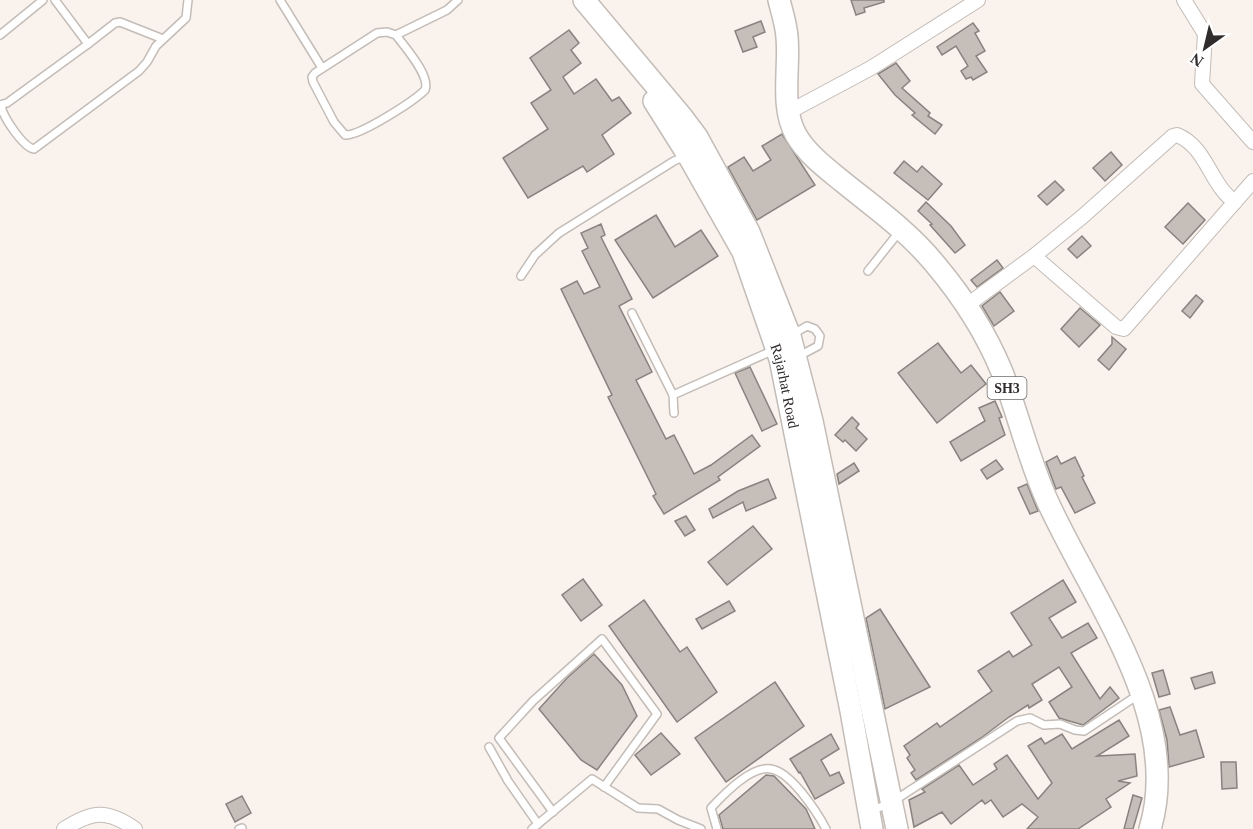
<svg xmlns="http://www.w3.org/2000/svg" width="1253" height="829" font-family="'Times New Roman',serif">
<rect width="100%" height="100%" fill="#f9f2ed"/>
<g fill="#c5beb9" stroke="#89837f" stroke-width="1.5">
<polygon points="851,0 884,0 884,2 864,8 865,12 856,15"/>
<polygon points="761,21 765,32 753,37 757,47 743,52 735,31"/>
<polygon points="973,23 979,31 975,33 985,51 976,56 987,72 973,80 971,77 966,79 961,71 968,66 956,46 942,55 937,47"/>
<polygon points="569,30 579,43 571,50 581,63 563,77 574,94 596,79 612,101 619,97 631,113 602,135 614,154 587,172 583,166 528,198 503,158 548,129 531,103 551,90 530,58"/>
<polygon points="896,63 910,81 902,88 930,113 928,116 942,125 935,134 912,115 915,113 895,95 878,74"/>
<polygon points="782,134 815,185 757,220 728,167 744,157 753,171 771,160 762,146"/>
<polygon points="1111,152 1122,165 1105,181 1093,168"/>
<polygon points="904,161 917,172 922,166 942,184 928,200 894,173"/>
<polygon points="1055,181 1064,190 1047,205 1038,196"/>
<polygon points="926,202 951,226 965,245 955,253 930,225 932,224 918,211"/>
<polygon points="1188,203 1205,220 1183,244 1165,227"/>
<polygon points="656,215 675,247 701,230 718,256 653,298 615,240"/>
<polygon points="601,224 605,235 601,237 632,299 619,306 652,372 636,380 666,439 674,435 694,474 711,465 752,435 760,446 718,477 720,480 664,514 653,496 656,494 608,397 612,395 561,289 577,281 584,294 600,287 582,251 588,248 581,233"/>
<polygon points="1082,236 1091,246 1077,258 1068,249"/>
<polygon points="997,260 1003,268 977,287 971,280"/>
<polygon points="1000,292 1014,311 994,326 982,306"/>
<polygon points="1196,295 1203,301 1190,318 1182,311"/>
<polygon points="1080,308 1100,325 1079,347 1061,329"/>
<polygon points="1112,337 1126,349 1109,370 1098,360 1112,344"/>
<polygon points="938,343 961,373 971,365 986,384 937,423 898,373"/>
<polygon points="750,367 777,424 762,431 735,373"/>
<polygon points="995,401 1002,417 999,418 1005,435 961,461 950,442 985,421 979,408"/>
<polygon points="852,417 859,424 856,428 867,439 856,451 845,440 843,442 835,435"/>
<polygon points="1057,456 1061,464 1075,457 1084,476 1082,477 1095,503 1075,513 1061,487 1056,489 1046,462"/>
<polygon points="996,460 1003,469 987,479 981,470"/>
<polygon points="854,463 859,471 839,484 837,474"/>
<polygon points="768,479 776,498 746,511 743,502 713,518 709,509 738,491"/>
<polygon points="1027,484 1038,511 1030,514 1018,488"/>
<polygon points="686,516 695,530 685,536 675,521"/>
<polygon points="753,526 772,549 727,585 708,562"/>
<polygon points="583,579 602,605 581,621 562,595"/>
<polygon points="1063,580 1076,602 1049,618 1062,638 1088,623 1097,638 1071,653 1100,699 1110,687 1119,698 1083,725 1059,718 1049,702 1072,687 1059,667 1032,684 1042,700 1029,708 1028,705 1009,717 981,738 916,780 911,773 915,770 907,758 910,755 904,746 937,723 940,727 992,691 978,671 1009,651 1013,657 1032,645 1011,613"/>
<polygon points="644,600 680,652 687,647 717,692 677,722 609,626"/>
<polygon points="729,601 735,611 702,629 696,619"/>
<polygon points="880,609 930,687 885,709 866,618"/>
<polygon points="594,654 622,685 637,716 597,770 581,760 539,709 567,678"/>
<polygon points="1163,670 1170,694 1159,697 1152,673"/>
<polygon points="1212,672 1215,683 1195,689 1191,678"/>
<polygon points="775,682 804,726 726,782 695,738"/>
<polygon points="1170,707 1180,735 1196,730 1204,757 1169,767 1167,740 1159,710"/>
<polygon points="1119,720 1129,736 1097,756 1135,754 1137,776 1118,781 1130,783 1106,799 1111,807 1078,829 1027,829 1038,817 1022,804 1003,817 991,800 985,804 982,800 951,824 942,812 914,827 909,800 925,792 922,789 959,765 973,785 997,769 994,764 1007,755 1038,799 1052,783 1028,746 1041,738 1045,744 1062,734 1072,749"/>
<polygon points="661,733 680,754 651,775 635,755"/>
<polygon points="831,734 839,749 821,760 830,776 839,772 844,783 815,799 800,772 799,773 790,759"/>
<polygon points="1221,762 1236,762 1237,788 1222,789"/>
<polygon points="766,775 774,776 806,809 815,829 723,829 719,815"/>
<polygon points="1133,795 1142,798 1133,829 1124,829"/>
<polygon points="242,796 251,813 235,822 226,804"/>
</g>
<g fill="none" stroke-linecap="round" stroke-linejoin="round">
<defs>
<g id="lane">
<polyline points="280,0 322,68"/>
<polyline points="0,35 43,0"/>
<path d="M396,35C404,46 431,76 425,90C414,101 360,136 345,135L334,122L313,82L312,77L315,73L377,33L387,32L396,35L447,10L458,0"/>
<polyline points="88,44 115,23 120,22 163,39"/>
<polyline points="0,105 7,103 88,44 55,0"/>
<path d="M1,106C3,117 23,147 34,149L139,71L147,62L156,46L186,18L188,0"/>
<polyline points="868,271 899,232"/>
<polyline points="521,276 535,255 559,233 674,161 686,156"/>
<polyline points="632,313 673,395"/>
<polyline points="793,334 807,326 815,329 820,336 818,346 797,357"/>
<polyline points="674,413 673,395 774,350"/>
<polyline points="489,747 508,781 538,824"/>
<polyline points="871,811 892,802 1017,721 1030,718 1044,725 1060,724 1075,730 1084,731 1138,695"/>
<polyline points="553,812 499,738 533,701 602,639 657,714 604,787"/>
<polyline points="239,829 242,828"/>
<polyline points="532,829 592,779 638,808 658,809 678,820 701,829"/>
<path d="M717,829L711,808C723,795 752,765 771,769C791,772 817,812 826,829"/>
</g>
<g id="street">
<polyline points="1184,0 1205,34 1202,84 1253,142"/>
<polyline points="787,113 871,68 978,0"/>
<polyline points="1034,256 1116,327 1124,329 1253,181"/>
<path d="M966,306L1034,256L1082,217L1173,136L1177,135C1207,147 1210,185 1235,202"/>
<path d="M64,829C92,811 107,809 135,829"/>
</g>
<g id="primary">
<polyline points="584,0 682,117 697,137 749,232 790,336 812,421 897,829"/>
<path d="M779,0C782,12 786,24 787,37C790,69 780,106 796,135C807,154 826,168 843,182C874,207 909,232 935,264C962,296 986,333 1002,372C1018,414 1028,457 1046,498C1090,597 1184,715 1150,829"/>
<path id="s1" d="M654,101L688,155L743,252L780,359L851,711L872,829"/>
</g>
</defs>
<use href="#lane" stroke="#c3bcb7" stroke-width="10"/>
<use href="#street" stroke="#c3bcb7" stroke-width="16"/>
<use href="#primary" stroke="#c3bcb7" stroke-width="24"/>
<use href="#lane" stroke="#fff" stroke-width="7"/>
<use href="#street" stroke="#fff" stroke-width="14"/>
<use href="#primary" stroke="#fff" stroke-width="21"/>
</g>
<g text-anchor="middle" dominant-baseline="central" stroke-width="4.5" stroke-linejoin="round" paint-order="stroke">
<rect fill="#fff" stroke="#6d6b6b" stroke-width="1.5" x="987.5" y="377" width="39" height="22" rx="4.5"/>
<g font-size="14" font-weight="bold" fill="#2f2c2b">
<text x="1007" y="388">SH3</text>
</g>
<g font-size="15" fill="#2f2c2b" stroke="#fff">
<text stroke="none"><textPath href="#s1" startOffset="316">Rajarhat Road</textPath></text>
</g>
</g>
<g transform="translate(1205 48) rotate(214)" stroke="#ffffff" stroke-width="4.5" paint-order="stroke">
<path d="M0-4.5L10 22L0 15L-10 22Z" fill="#2f2c2b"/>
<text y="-9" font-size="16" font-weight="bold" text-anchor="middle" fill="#2f2c2b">N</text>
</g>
</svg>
